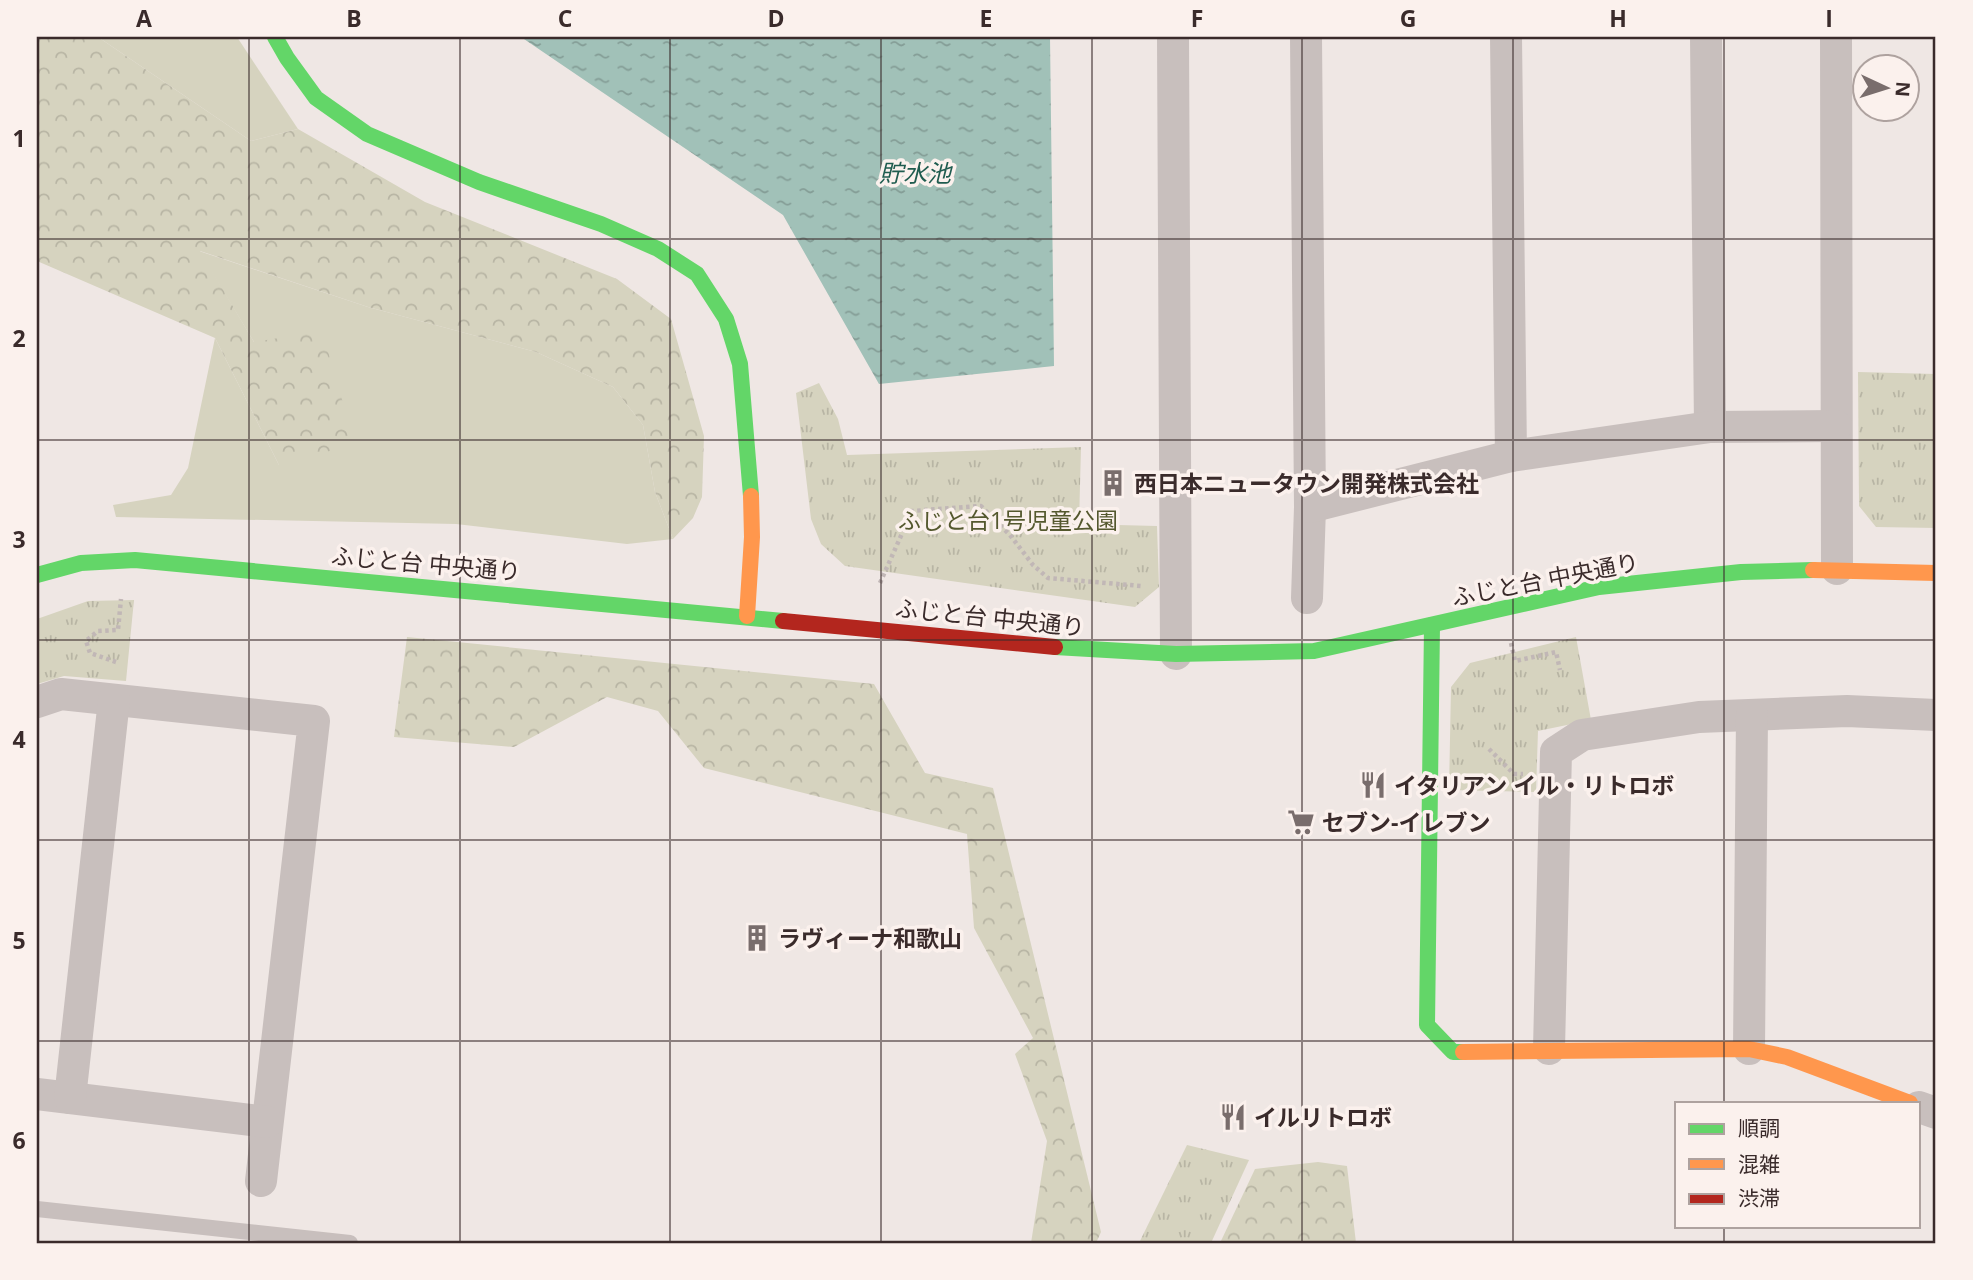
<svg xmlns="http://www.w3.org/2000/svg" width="1973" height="1280" font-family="'Open Sans','Noto Sans JP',sans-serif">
<defs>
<pattern id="forest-crowns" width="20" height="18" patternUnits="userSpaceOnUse" patternTransform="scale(1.75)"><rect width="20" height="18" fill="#d6d3bf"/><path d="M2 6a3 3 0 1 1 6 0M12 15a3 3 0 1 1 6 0" fill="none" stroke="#b8b5a4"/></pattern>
<pattern id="park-tufts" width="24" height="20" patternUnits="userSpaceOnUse" patternTransform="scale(1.75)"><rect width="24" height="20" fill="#d6d3bf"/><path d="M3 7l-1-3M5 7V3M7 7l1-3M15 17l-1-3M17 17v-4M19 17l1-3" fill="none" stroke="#b8b5a4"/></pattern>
<pattern id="water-ripples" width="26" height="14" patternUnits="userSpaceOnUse" patternTransform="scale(1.75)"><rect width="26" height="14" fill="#a1c1b8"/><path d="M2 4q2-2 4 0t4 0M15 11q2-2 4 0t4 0" fill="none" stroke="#849d96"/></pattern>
</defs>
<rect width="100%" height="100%" fill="#efe7e4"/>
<g fill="#d6d3bf">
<polygon points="98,37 237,37 298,129 251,141"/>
<polygon points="199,251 368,307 536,352 613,387 643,425 655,492 673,539 627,544 456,524 116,517 113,505 171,495 188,468 215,338 279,465 254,342"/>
</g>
<g fill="url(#forest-crowns)">
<polygon points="37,37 98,37 251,141 298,129 425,202 617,279 671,319 704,436 702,497 693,518 673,539 655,492 643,425 613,387 536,352 368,307 200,251 254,342 322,331 355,444 279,465 215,338 37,261"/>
<polygon points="407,637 874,684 925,773 993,788 1101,1232 1096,1243 1031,1243 1047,1141 1015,1054 1033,1038 974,928 967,834 704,768 658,711 607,697 514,747 394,737"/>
<polygon points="1318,1162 1347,1166 1356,1243 1220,1243 1255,1169"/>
</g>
<g fill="url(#park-tufts)">
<polygon points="1858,372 1936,374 1936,528 1876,527 1859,506"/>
<polygon points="819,383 838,419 847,455 1081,447 1079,524 1157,526 1159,587 1135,607 845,566 821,544 811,519 796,393"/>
<polygon points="134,600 126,681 64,676 37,684 37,619 88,601"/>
<polygon points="1576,637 1591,720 1538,731 1536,792 1449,790 1451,687 1470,663"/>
<polygon points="1187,1145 1249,1160 1211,1243 1139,1243"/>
</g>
<polygon fill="url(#water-ripples)" points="521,37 1050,37 1054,366 879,384 783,215"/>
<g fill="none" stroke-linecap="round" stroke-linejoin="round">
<g stroke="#c1b7b6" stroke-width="4.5" stroke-dasharray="3.5 3.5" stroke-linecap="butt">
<polyline points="880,583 912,511 981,506 1010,535 1033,565 1048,578 1141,586 1141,589"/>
<polyline points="1511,643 1515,661 1556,652 1560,670"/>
<polyline points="116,662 90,653 86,641 98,631 118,630 121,599"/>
<polyline points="1489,749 1514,774 1523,774"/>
</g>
<polyline stroke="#c8bfbd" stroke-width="16" points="37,1209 350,1243"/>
<g stroke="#c8bfbd" stroke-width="32">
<polyline points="1173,37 1176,654"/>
<polyline points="1306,37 1310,507 1307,598"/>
<polyline points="1506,37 1511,456"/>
<polyline points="1706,37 1710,427"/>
<polyline points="1836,37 1837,569"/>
<polyline points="1310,507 1511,456 1710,427 1836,426"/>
<polyline points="37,702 61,694 314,721 261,1181"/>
<polyline points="1549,1049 1556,752 1582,735 1699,717 1847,711 1936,715"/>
<polyline points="1749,1049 1752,715"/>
<polyline points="37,1094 267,1122"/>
<polyline points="70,1098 114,700"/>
<polyline points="1919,1107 1936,1113"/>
</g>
<g stroke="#63d668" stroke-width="16">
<polyline points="275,37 287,58 316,98 367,134 479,182 601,224 658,249 697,274 726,319 740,364 751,496"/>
<polyline points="37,575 81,563 135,560 783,621"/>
<polyline points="1432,625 1427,1025 1453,1052 1463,1052"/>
<polyline points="1055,647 1176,654 1314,651 1599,587 1741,572 1813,570"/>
</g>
<g stroke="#ff974d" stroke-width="16">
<polyline points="1813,570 1936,573"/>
<polyline points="747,616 752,537 751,496"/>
<polyline points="1463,1052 1749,1049 1787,1057 1910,1103"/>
</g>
<polyline stroke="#b3261e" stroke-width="16" points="783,621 1055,647"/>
</g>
<path fill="none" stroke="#3a2b2b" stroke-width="2" stroke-opacity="0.55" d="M249,37V1243M460,37V1243M670,37V1243M881,37V1243M1092,37V1243M1302,37V1243M1513,37V1243M1724,37V1103M37,239H1936M37,440H1936M37,640H1936M37,840H1936M37,1041H1936M1724,1226V1243"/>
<defs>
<symbol id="building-bare" viewBox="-9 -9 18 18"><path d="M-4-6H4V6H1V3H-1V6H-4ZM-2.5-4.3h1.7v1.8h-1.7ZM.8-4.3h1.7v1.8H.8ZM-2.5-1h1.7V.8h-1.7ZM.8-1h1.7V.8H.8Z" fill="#796d6c" stroke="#fbf1ed" stroke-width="2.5" paint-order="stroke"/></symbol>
<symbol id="restaurant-bare" viewBox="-9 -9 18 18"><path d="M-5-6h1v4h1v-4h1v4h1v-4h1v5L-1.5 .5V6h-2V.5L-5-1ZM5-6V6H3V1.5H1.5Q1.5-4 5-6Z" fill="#796d6c" stroke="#fbf1ed" stroke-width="2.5" paint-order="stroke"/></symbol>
<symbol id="supermarket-bare" viewBox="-9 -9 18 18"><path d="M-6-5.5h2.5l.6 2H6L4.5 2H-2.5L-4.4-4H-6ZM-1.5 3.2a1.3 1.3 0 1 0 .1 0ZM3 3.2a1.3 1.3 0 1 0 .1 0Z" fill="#796d6c" stroke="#fbf1ed" stroke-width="2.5" paint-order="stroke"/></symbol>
</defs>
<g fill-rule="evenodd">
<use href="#building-bare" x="1094" y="464" width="38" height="38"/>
<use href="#restaurant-bare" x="1354" y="766" width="38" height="38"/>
<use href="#supermarket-bare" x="1282" y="803" width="38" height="38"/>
<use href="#building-bare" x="738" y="919" width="38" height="38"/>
<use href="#restaurant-bare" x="1214" y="1098" width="38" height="38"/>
</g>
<g text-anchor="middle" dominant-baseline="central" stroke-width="7" stroke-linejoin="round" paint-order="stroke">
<g font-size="23" font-weight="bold" fill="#3a2b2b" stroke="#fbf1ed" text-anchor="start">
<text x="1134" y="483">西日本ニュータウン開発株式会社</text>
<text x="1394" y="785">イタリアン イル・リトロボ</text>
<text x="1322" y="822">セブン-イレブン</text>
<text x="778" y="938">ラヴィーナ和歌山</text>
<text x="1254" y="1117">イルリトロボ</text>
</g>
<g font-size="23" fill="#54582e" stroke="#fbf1ed">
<text x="1008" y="520">ふじと台1号児童公園</text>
</g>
<g font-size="23" fill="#3a2b2b" stroke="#fbf1ed">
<text transform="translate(426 563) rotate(5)">ふじと台 中央通り</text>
<text transform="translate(1545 579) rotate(-11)">ふじと台 中央通り</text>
<text transform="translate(990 617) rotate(6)">ふじと台 中央通り</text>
</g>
<g font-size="24" font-style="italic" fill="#1f5c4f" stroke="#fbf1ed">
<text x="915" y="172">貯水池</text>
</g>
</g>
<rect width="1973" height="1280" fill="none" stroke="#fbf1ed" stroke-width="77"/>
<rect x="1675" y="1102" width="245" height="126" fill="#fbf1ed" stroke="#aea29f" stroke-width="2"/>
<rect x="1689" y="1124" width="35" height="10" fill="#63d668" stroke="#aea29f" stroke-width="2"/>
<text x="1738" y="1136" font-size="21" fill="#3a2b2b">順調</text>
<rect x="1689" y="1159" width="35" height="10" fill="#ff974d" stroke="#aea29f" stroke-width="2"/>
<text x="1738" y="1172" font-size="21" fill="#3a2b2b">混雑</text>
<rect x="1689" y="1194" width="35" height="10" fill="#b3261e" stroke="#aea29f" stroke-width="2"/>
<text x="1738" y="1206" font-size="21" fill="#3a2b2b">渋滞</text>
<g transform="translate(1886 88) rotate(94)"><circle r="33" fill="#fbf1ed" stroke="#aea29f" stroke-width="2"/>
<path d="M0-5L12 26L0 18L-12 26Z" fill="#796d6c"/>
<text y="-10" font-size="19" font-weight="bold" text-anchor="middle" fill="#3a2b2b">N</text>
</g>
<rect x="38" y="38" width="1896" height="1204" fill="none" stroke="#3a2b2b" stroke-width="2.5"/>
<g font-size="23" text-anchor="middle" font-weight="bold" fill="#3a2b2b">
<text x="144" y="27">A</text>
<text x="354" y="27">B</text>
<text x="565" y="27">C</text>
<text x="776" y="27">D</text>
<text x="986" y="27">E</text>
<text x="1197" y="27">F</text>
<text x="1408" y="27">G</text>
<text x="1618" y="27">H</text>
<text x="1829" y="27">I</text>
<text x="19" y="147">1</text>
<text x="19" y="347">2</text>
<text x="19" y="548">3</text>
<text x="19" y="748">4</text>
<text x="19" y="949">5</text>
<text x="19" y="1149">6</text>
</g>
</svg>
